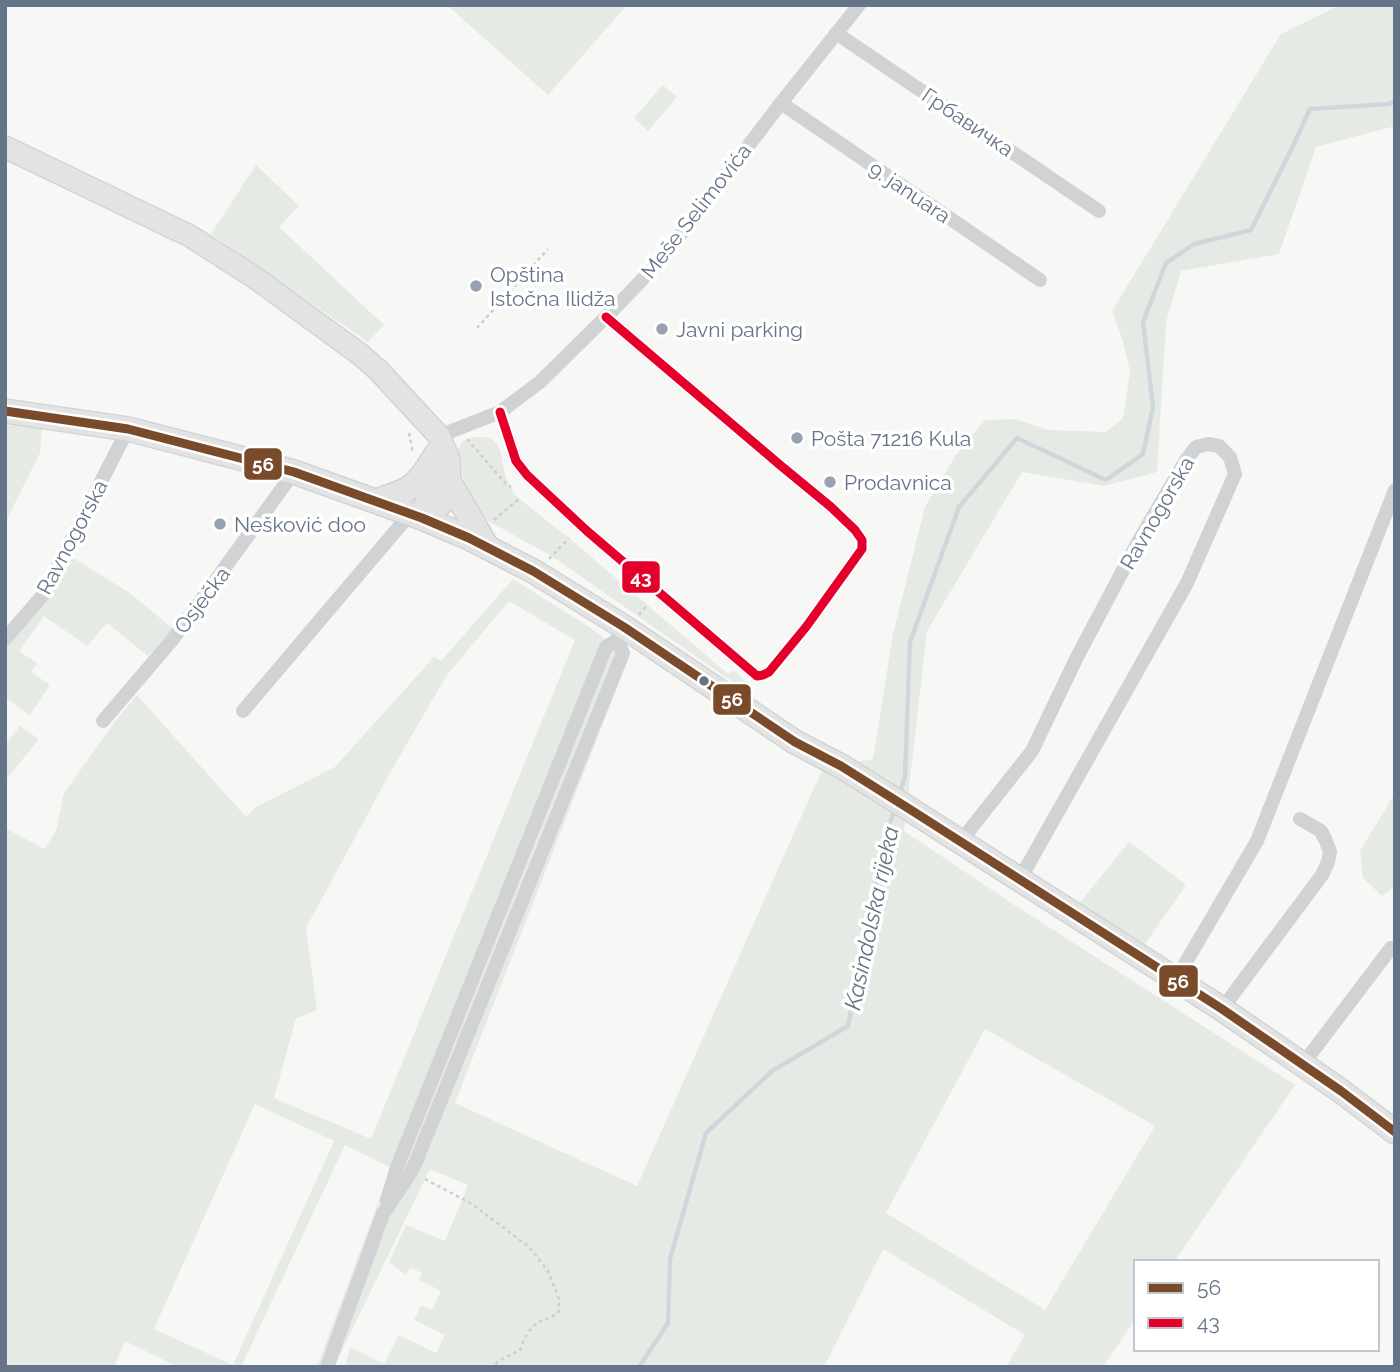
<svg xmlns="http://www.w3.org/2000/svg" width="1400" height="1372" font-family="Raleway,sans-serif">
<rect width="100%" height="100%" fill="#f7f7f6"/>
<g fill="#e6eae4" fill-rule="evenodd">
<polygon points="447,5 627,5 548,95"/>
<path d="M1340,5H1395V126L1316,147L1279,254L1181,271L1166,322L1157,472L1104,486L1022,472L927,631L904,831L1016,906L1295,1085L1174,1262H1136V1318L1103,1367H1006L1025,1335L883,1249L824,1367H345L350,1347L384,1364L399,1335L436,1353L445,1335L414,1320L421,1305L432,1310L441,1291L419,1280L422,1273L410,1268L406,1275L389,1262L406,1225L445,1241L468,1185L430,1169L334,1367H317L391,1168L345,1145L241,1367H178L125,1341L114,1367H5V828L44,849L56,831L64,793L114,723L137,695L246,817L256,807L335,767L434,657L441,661L513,579L589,627L629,657L455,1103L637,1186L823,768L873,759L893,634L925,507L956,455L985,420L1015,419L1048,430L1106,432L1123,418L1130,372L1123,341L1112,311L1281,34ZM509,601L575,640L371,1139L274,1098L296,1018L317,1010L306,928L391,771L447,675ZM985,1029L1155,1126L1045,1310L886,1213ZM255,1104L334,1141L233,1365L154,1329Z"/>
<polygon points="663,85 677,97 648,131 634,118"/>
<polygon points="256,165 299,206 279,227 384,325 368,342 211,234"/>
<polygon points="5,425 42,427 40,453 5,523"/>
<path d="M474,437C482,437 490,436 496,443C503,451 502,467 506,477C508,484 513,491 517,497L569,538L728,674L734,670L748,685L744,690L550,555L488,521L478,514L465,487L458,449L463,441Z"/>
<polygon points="70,556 130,593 173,629 148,656 107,623 87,646 44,616 19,651 37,663 31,672 50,685 30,715 5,698 5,648"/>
<polygon points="20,726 39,739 5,781 5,745"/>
<polygon points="1395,793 1395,886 1382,896 1363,878 1360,851"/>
<polygon points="1129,842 1186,885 1145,944 1078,905"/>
</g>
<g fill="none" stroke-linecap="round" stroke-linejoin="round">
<g stroke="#d0d7db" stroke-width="4.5">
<polyline points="900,793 905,776 910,642 959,507 1017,438 1106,480 1143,454 1153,407 1143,322 1166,263 1194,244 1251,230 1292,148 1310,109 1389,104 1395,101"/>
<polyline points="639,1367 668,1323 670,1259 706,1133 772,1071 848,1026 886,836 895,808"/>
</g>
<defs>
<g id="secondary">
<polyline points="5,147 190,236 254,277 361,355 379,371 439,436 449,459 450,483 447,498 435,511 422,518"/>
<polyline points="422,518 428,494 436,455"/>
</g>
<g id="primary">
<polyline points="5,411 128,429 294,472 422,518 469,538 533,571 624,627 795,742 841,766 911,810 1222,1009 1341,1091 1395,1132"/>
<polyline points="450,483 487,547"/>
<path d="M376,501C412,489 416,488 436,454"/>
</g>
</defs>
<use href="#secondary" stroke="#d2d4d6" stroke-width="24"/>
<use href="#primary" stroke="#d2d3d4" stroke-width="26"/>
<g stroke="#cdced0" stroke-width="2.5" stroke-dasharray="3.5 3.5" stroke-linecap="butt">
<polyline points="477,328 548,249"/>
<polyline points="409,433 413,453"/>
<polyline points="467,439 506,484 511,487"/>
<polyline points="494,520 519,499"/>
<polyline points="549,559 569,538"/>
<polyline points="639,615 647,605"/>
<path d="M425,1179L472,1204L529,1247L548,1271L559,1299V1311C550,1320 548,1317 539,1322C528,1328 524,1340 520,1350L498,1361L494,1367"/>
</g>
<g stroke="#d1d2d3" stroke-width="14">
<polyline points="836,33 1099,211"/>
<polyline points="781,103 1040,280"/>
<polyline points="500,412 516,461 527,475 587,531 757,676 763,675 769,672 806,627 862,549 862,540 855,530 831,507 780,465 606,317"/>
<polyline points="439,436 500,412 540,382 613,310 658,263 681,234 781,103 859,5"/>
<polyline points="5,639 43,595 128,429"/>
<polyline points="243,711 410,514"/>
<polyline points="103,721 173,639 294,472"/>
<polyline points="961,841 1032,751 1077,657 1138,542 1186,460 1196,447 1208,444 1219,446 1230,457 1235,474 1187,583 1020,879"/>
<polyline points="1176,979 1257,841 1395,490"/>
<polyline points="1222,1009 1322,875 1328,862 1330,852 1326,841 1321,831 1300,819"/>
<polyline points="1303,1064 1391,948"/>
<polyline points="387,1200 397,1167 606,647 617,640"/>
<polyline points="327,1367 383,1214 411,1172 417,1159 623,653 617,640 624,627"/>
</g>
<use href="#secondary" stroke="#e3e3e4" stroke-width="21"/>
<use href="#primary" stroke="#e3e3e4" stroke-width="23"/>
<defs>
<polyline id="bus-1" points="5,411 128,429 294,472 422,518 469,538 533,571 624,627 795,742 841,766 911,810 1222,1009 1341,1091 1395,1132"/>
<polyline id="bus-2" points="500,412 516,461 527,475 587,531 757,676 763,675 769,672 806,627 862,549 862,540 855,530 831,507 780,465 606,317"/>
</defs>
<use href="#bus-1" stroke="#fff" stroke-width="14"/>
<use href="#bus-2" stroke="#fff" stroke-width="14"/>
<use href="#bus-1" stroke="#7a4b2a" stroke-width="9"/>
<use href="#bus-2" stroke="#e4002b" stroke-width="9"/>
</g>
<g fill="#98a2ae" stroke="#fff" stroke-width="2.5">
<circle cx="476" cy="286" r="7"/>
<circle cx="662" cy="329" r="7"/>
<circle cx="797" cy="438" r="7"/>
<circle cx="830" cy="482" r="7"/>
<circle cx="220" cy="524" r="7"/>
</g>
<circle fill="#657488" stroke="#fff" stroke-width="2.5" cx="704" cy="681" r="6"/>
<g text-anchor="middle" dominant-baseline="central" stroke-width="7" stroke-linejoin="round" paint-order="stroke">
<g font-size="21" fill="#657488" stroke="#fff">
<text transform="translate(968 122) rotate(34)">Грбавичка</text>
<text transform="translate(910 192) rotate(34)">9. januara</text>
<text transform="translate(696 211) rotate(-52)">Meše Selimovića</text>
<text transform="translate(1157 513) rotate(-60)">Ravnogorska</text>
<text transform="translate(72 537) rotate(-62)">Ravnogorska</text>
<text transform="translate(202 600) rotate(-53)">Osječka</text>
</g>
<g font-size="21" fill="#657488" stroke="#fff" text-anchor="start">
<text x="490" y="274">Opština<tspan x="490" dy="24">Istočna Ilidža</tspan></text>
<text x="676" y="329">Javni parking</text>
<text x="811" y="438">Pošta 71216 Kula</text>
<text x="844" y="482">Prodavnica</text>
<text x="234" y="524">Nešković doo</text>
</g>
<g font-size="23" font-style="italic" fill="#617683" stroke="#fff">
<text transform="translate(871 918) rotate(-78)">Kasindolska rijeka</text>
</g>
</g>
<g stroke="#fff" stroke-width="2.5">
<rect x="243" y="447" width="40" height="34" rx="7" fill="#7a4b2a"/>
<rect x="621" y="560" width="40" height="34" rx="7" fill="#e4002b"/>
<rect x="712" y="683" width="40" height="33" rx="7" fill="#7a4b2a"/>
<rect x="1158" y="964" width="41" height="34" rx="7" fill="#7a4b2a"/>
</g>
<g font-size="19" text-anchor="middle" font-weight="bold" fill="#fff">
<text x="263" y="471">56</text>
<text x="641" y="584">43</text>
<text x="732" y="706">56</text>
<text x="1178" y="988">56</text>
</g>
<rect width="1400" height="1372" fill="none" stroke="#657488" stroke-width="14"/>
<rect x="1134" y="1260" width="245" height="91" fill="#ffffff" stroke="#c1c7cf" stroke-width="2"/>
<rect x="1148" y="1283" width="35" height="10" fill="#7a4b2a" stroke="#c1c7cf" stroke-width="2"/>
<text x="1197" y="1295" font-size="21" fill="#657488">56</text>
<rect x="1148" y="1318" width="35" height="10" fill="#e4002b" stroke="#c1c7cf" stroke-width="2"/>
<text x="1197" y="1330" font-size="21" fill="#657488">43</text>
</svg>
